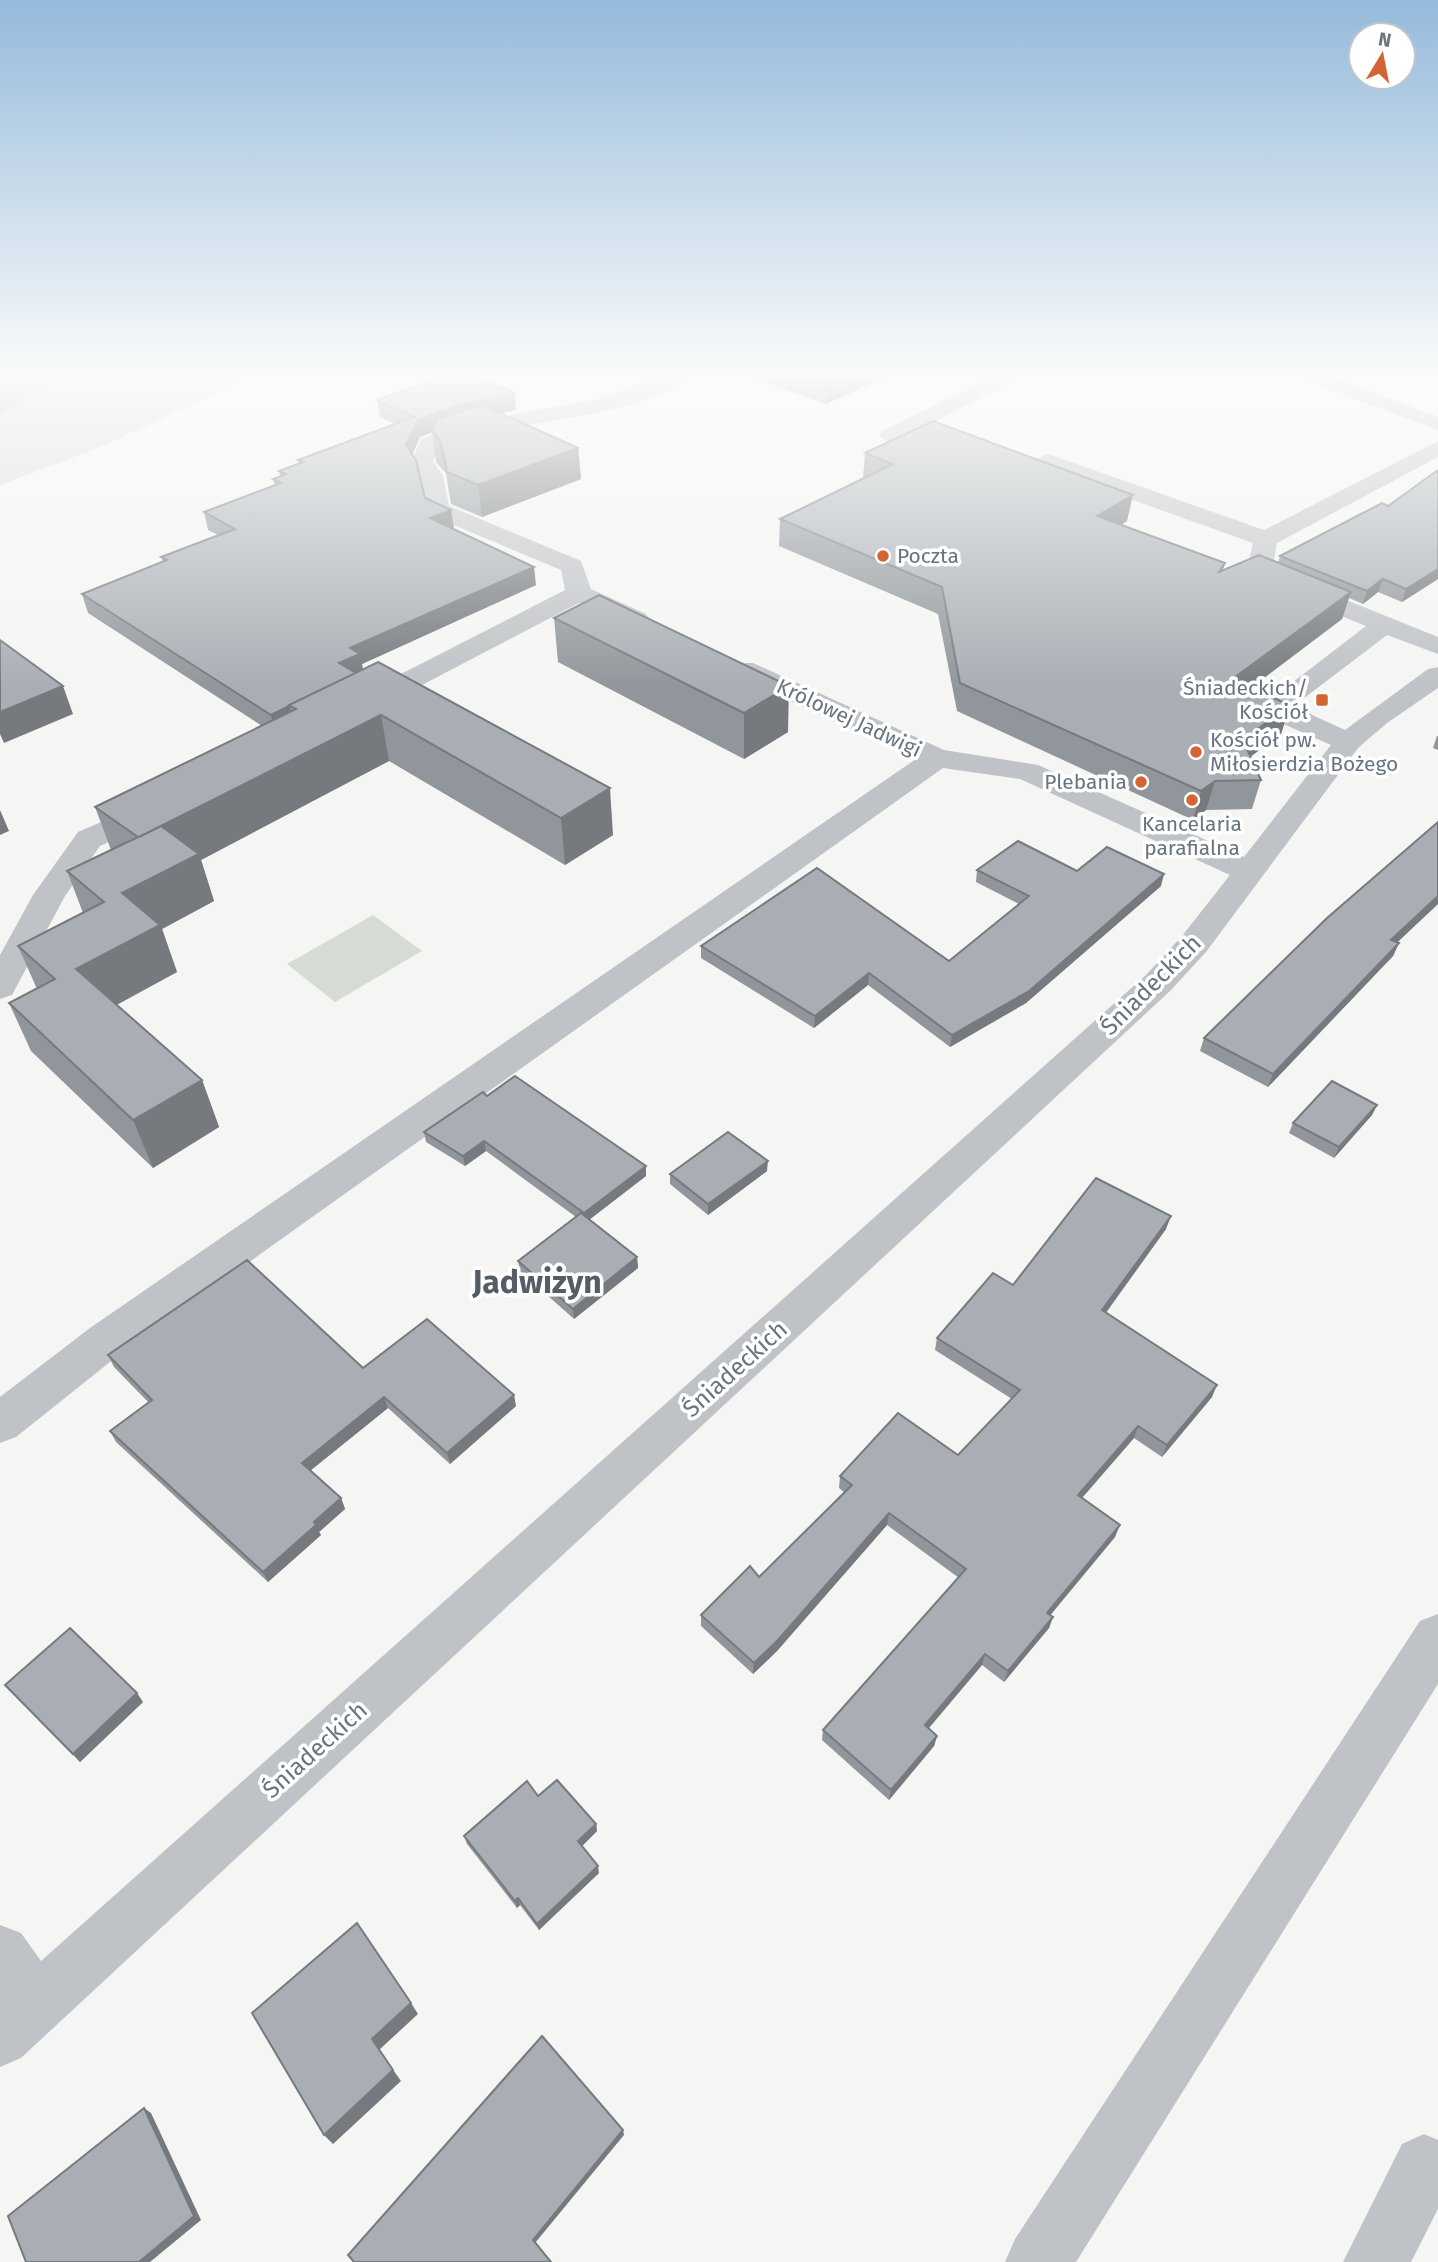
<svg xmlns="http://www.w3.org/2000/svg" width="1438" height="2262" font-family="'Fira Sans',sans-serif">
<rect width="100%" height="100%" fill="#f5f6f3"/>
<g fill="#d6dcd4">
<polygon points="63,373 262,373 98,448 0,485 0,416"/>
<polygon points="373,915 422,951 335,1002 287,964"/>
</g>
<polygon fill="#b9c3c7" points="0,373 63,373 0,416"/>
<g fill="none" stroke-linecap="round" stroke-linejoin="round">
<g fill="#bfc2c6" fill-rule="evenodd">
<path d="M667,373H693C663,413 509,424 459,439L439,448L433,462L443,475L449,506L581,561L591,589L646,614L650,620L646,626H628L579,603L376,709L366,711L356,709L352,703L356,697L565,590L561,570L430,515L421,476L411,463L421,439L462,424L598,399Z"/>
<polygon points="1001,373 1028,373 898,441 890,443 879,436 882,431"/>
<polygon points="1293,373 1322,373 1438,417 1438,430 1296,377"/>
<polygon points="1438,441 1438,457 1277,543 1272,570 1438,637 1438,654 1387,635 1299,702 1299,709 1345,730 1428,669 1438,667 1438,688 1387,723 1358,748 1206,952 1170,991 21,2058 0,2067 0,1925 21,1933 41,1961 1146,975 1182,936 1230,875 1020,779 943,768 120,1354 16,1437 0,1443 0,1397 90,1328 916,759 733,675 729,669 733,663 753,663 944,750 1038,765 1244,857 1331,745 1281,723 1271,712 1271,699 1366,626 1250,579 1246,574 1253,543 1038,466 1035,461 1046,454 1054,456 1264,530"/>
<polygon points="152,800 163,802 167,809 163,816 100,846 65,896 12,995 0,999 0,955 33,895 78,832"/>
<polygon points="1438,1614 1438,1684 1076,2262 1005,2262 1015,2239 1420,1621"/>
<polygon points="1424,2134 1438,2140 1438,2209 1411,2262 1343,2262 1402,2144"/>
</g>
</g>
<g fill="#90969b">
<polygon points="737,373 894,373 826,404"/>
<polygon points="377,400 516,410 501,413 578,448 581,479 482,517 451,504 446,474 436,462 432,432 420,437 412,454 425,498 454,528 452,528 536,585 362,664 363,669 613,835 565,865 389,761 201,860 214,901 162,929 177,972 117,1005 202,1080 219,1127 153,1168 31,1051 9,1003 37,989 18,946 83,913 67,871 111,850 95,807 262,726 88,613 82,594 163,562 161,557 218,535 208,530 204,512 275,486 273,479 280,476 279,471 299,464 298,460 395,424 380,417"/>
<polygon points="865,453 1127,521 1121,525 1225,563 1223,570 1278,563 1280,556 1438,579 1402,602 1378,592 1363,604 1349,598 1342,619 1250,688 1290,705 1281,734 1250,757 1261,780 1252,809 1206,810 1193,820 957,711 938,614 779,546 780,519 863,478"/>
<polygon points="554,618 788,732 744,759 558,662"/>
<polygon points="1437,736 1438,736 1438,750 1433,748"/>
<polygon points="977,870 1077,871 1161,886 1026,1003 950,1047 868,985 814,1028 701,958 701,946 949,961 1019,904 976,882"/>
<polygon points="1438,904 1397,942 1399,943 1393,956 1268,1087 1200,1051 1204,1038"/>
<polygon points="487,1096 646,1176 590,1219 637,1257 638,1268 574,1319 520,1271 518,1261 576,1217 486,1151 465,1166 426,1142 424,1132"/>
<polygon points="1377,1105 1372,1115 1334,1158 1289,1133 1293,1123"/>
<polygon points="767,1171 708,1215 670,1184 670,1174"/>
<polygon points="1166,1229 1106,1313 1212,1397 1162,1457 1134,1438 1082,1498 1115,1537 1050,1615 1053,1617 1049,1628 1004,1682 982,1665 929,1728 937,1736 934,1746 889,1800 822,1740 823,1730 959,1578 887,1525 777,1651 753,1674 701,1626 701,1615 759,1577 845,1493 839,1488 840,1476 958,1455 1012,1399 935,1350 937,1338 1013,1285"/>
<polygon points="108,1355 363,1368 516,1406 450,1464 388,1408 310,1471 341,1498 345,1509 319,1532 321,1535 268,1582 116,1442 110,1431 149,1403 114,1367"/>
<polygon points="5,1685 143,1702 80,1762"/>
<polygon points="538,1796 596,1824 597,1831 582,1846 599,1873 539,1930 520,1905 517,1908 467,1844 464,1836"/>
</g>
<g fill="#767a7e">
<polygon points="828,373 894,373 826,404"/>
<polygon points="515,393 516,410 462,421 420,437 409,462 406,445 418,420 459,405"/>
<polygon points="578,448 581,479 482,517 478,485"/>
<polygon points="1133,495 1127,521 1092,542 1097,516"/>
<polygon points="451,510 454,528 432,536 430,518"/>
<polygon points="534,567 536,585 362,664 363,673 357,675 339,663 350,648"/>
<polygon points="1438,569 1438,579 1402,602 1406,589"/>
<polygon points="1383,579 1378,592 1363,604 1367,591"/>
<polygon points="1351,592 1342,619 1223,709 1231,680"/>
<polygon points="63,686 73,714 4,743 0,734 0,712"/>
<polygon points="789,686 788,732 744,759 744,713"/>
<polygon points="1290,705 1281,734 1235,768 1243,740"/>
<polygon points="290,706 294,725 275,734 271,715"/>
<polygon points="381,715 389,761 201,860 214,901 162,929 177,972 95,1016 76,969 139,837"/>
<polygon points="1215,781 1206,810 1193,820 1201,791"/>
<polygon points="610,788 613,835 565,865 561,818"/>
<polygon points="0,810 9,831 0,835"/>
<polygon points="1164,874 1161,886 1026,1003 950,1047 952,1035"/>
<polygon points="1438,896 1438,904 1386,953 1391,940"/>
<polygon points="1399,943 1393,956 1268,1087 1273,1074"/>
<polygon points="869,973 868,985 814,1028 815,1016"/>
<polygon points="202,1080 219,1127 153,1168 133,1120"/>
<polygon points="1377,1105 1372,1115 1334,1158 1339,1147"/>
<polygon points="484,1141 486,1151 465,1166 463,1156"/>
<polygon points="768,1161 767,1171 708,1215 708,1204"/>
<polygon points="646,1166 646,1176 585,1223 584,1213"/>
<polygon points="1171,1216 1166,1229 1098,1323 1102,1310"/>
<polygon points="637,1257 638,1268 574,1319 573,1309"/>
<polygon points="1217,1385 1212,1397 1162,1457 1167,1445"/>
<polygon points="514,1395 516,1406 450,1464 447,1453"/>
<polygon points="384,1397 388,1408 306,1474 302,1463"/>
<polygon points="1138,1426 1134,1438 1074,1507 1078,1495"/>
<polygon points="341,1498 345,1509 319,1532 321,1535 268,1582 263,1572 314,1522"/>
<polygon points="889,1513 887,1525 777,1651 753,1674 754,1663"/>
<polygon points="1120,1525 1115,1537 1043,1624 1047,1613"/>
<polygon points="1053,1617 1049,1628 1004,1682 1008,1671"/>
<polygon points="985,1654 982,1665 922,1736 925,1725"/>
<polygon points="137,1693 143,1702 80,1762 73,1754"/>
<polygon points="937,1736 934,1746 889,1800 891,1790"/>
<polygon points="596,1824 597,1831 580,1848 578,1841"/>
<polygon points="598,1866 599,1873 539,1930 537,1924"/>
<polygon points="518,1898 520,1905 517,1908 515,1901"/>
<polygon points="411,2003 418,2014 379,2050 401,2081 333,2144 324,2135 372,2039"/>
<polygon points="144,2108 151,2113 201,2220 150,2262 139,2262"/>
<polygon points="623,2130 624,2135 535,2243 533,2240"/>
</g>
<g fill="#a8aeb4" stroke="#767a7e" stroke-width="2">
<polygon points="452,373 467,373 515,393 459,405 418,420 406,445 416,460 425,498 451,510 430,518 534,567 350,648 360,654 339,663 356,673 271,715 82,594 167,560 161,557 235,529 204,512 281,483 273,479 286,474 279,471 303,462 298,460 414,417 377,400"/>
<polygon points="482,405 578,448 478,485 447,472 441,443 432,430 437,419"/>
<polygon points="933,421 1133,495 1097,516 1225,563 1219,572 1259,555 1351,592 1231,680 1290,705 1243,740 1261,780 1215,781 1201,791 960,683 942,587 780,519 893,464 865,453"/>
<polygon points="1438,470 1438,569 1406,589 1383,579 1367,591 1280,556 1382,503 1388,506"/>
<polygon points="599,595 789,686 744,713 554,618"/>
<polygon points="0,640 63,686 0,712"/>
<polygon points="378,662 610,788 561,818 381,715 139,837 161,826 199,854 122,893 160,925 76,969 202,1080 133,1120 9,1003 55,979 18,946 104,902 67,871 138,837 95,807 296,709 289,705"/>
<polygon points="1438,822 1438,896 1391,940 1399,943 1273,1074 1204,1038 1327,918"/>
<polygon points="1018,841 1077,871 1107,847 1164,874 1029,991 952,1035 869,973 815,1016 701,946 817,868 949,961 1029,896 977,870"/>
<polygon points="515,1076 646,1166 584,1213 484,1141 463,1156 424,1132 483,1092 487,1096"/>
<polygon points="1332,1081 1377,1105 1339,1147 1293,1123"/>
<polygon points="728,1132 768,1161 708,1204 670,1174"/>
<polygon points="1096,1178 1171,1216 1102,1310 1217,1385 1167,1445 1138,1426 1078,1495 1120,1525 1047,1613 1053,1617 1008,1671 985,1654 925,1725 937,1736 891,1790 823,1730 966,1569 889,1513 778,1640 754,1663 701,1615 750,1566 759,1577 852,1485 840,1476 898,1413 958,1455 1020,1390 937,1338 993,1273 1013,1285"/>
<polygon points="581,1213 637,1257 573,1309 518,1261"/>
<polygon points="247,1260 363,1368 427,1319 514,1395 447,1453 384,1397 302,1463 341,1498 314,1522 316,1525 263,1572 110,1431 152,1400 108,1355"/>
<polygon points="70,1628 137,1693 73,1754 5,1685"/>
<polygon points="557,1780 596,1824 578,1841 598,1866 537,1924 518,1898 515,1901 464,1836 527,1781 538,1796"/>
<polygon points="357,1923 411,2003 372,2039 393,2070 324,2135 252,2013"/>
<polygon points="542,2036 623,2130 533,2240 551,2262 354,2262 348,2255"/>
<polygon points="144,2108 194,2216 139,2262 26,2262 8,2216"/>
</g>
<linearGradient id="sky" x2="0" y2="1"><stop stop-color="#95badb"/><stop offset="0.54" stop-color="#fafbfa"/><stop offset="1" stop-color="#fafbfa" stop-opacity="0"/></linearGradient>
<rect width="1438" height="690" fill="url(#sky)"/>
<g fill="#d36535" stroke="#fff" stroke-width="2.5">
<circle cx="883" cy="556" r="7"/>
<rect x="1315" y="693" width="14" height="14" rx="3.5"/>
<circle cx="1196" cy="752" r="7"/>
<circle cx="1141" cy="782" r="7"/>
<circle cx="1192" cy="800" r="7"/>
</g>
<g text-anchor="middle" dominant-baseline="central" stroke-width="7" stroke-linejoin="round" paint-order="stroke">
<g font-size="21" fill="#677481" stroke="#fff" text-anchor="start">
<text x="897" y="556">Poczta</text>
<text x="1308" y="688" text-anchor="end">Śniadeckich/<tspan x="1308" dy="24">Kościół</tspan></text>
<text x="1210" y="740">Kościół pw.<tspan x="1210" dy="24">Miłosierdzia Bożego</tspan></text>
<text x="1127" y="782" text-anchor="end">Plebania</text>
<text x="1192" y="824" text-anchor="middle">Kancelaria<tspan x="1192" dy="24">parafialna</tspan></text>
</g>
<g font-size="21" fill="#677481" stroke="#fff">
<text transform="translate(849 718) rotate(25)">Królowej Jadwigi</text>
</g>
<g font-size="24" fill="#677481" stroke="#fff">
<text transform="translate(1151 985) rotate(-45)">Śniadeckich</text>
<text transform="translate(735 1369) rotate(-42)">Śniadeckich</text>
<text transform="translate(315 1750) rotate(-42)">Śniadeckich</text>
</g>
<g font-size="32" font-weight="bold" fill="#545d67" stroke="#fff">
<text x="537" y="1282">Jadwiżyn</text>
</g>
</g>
<g transform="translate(1382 56) rotate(10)"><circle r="33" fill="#ffffff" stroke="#c2c7cd" stroke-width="2"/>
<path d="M0-5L12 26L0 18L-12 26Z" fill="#d36535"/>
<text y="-10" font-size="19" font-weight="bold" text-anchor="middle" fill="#677481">N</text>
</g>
</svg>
